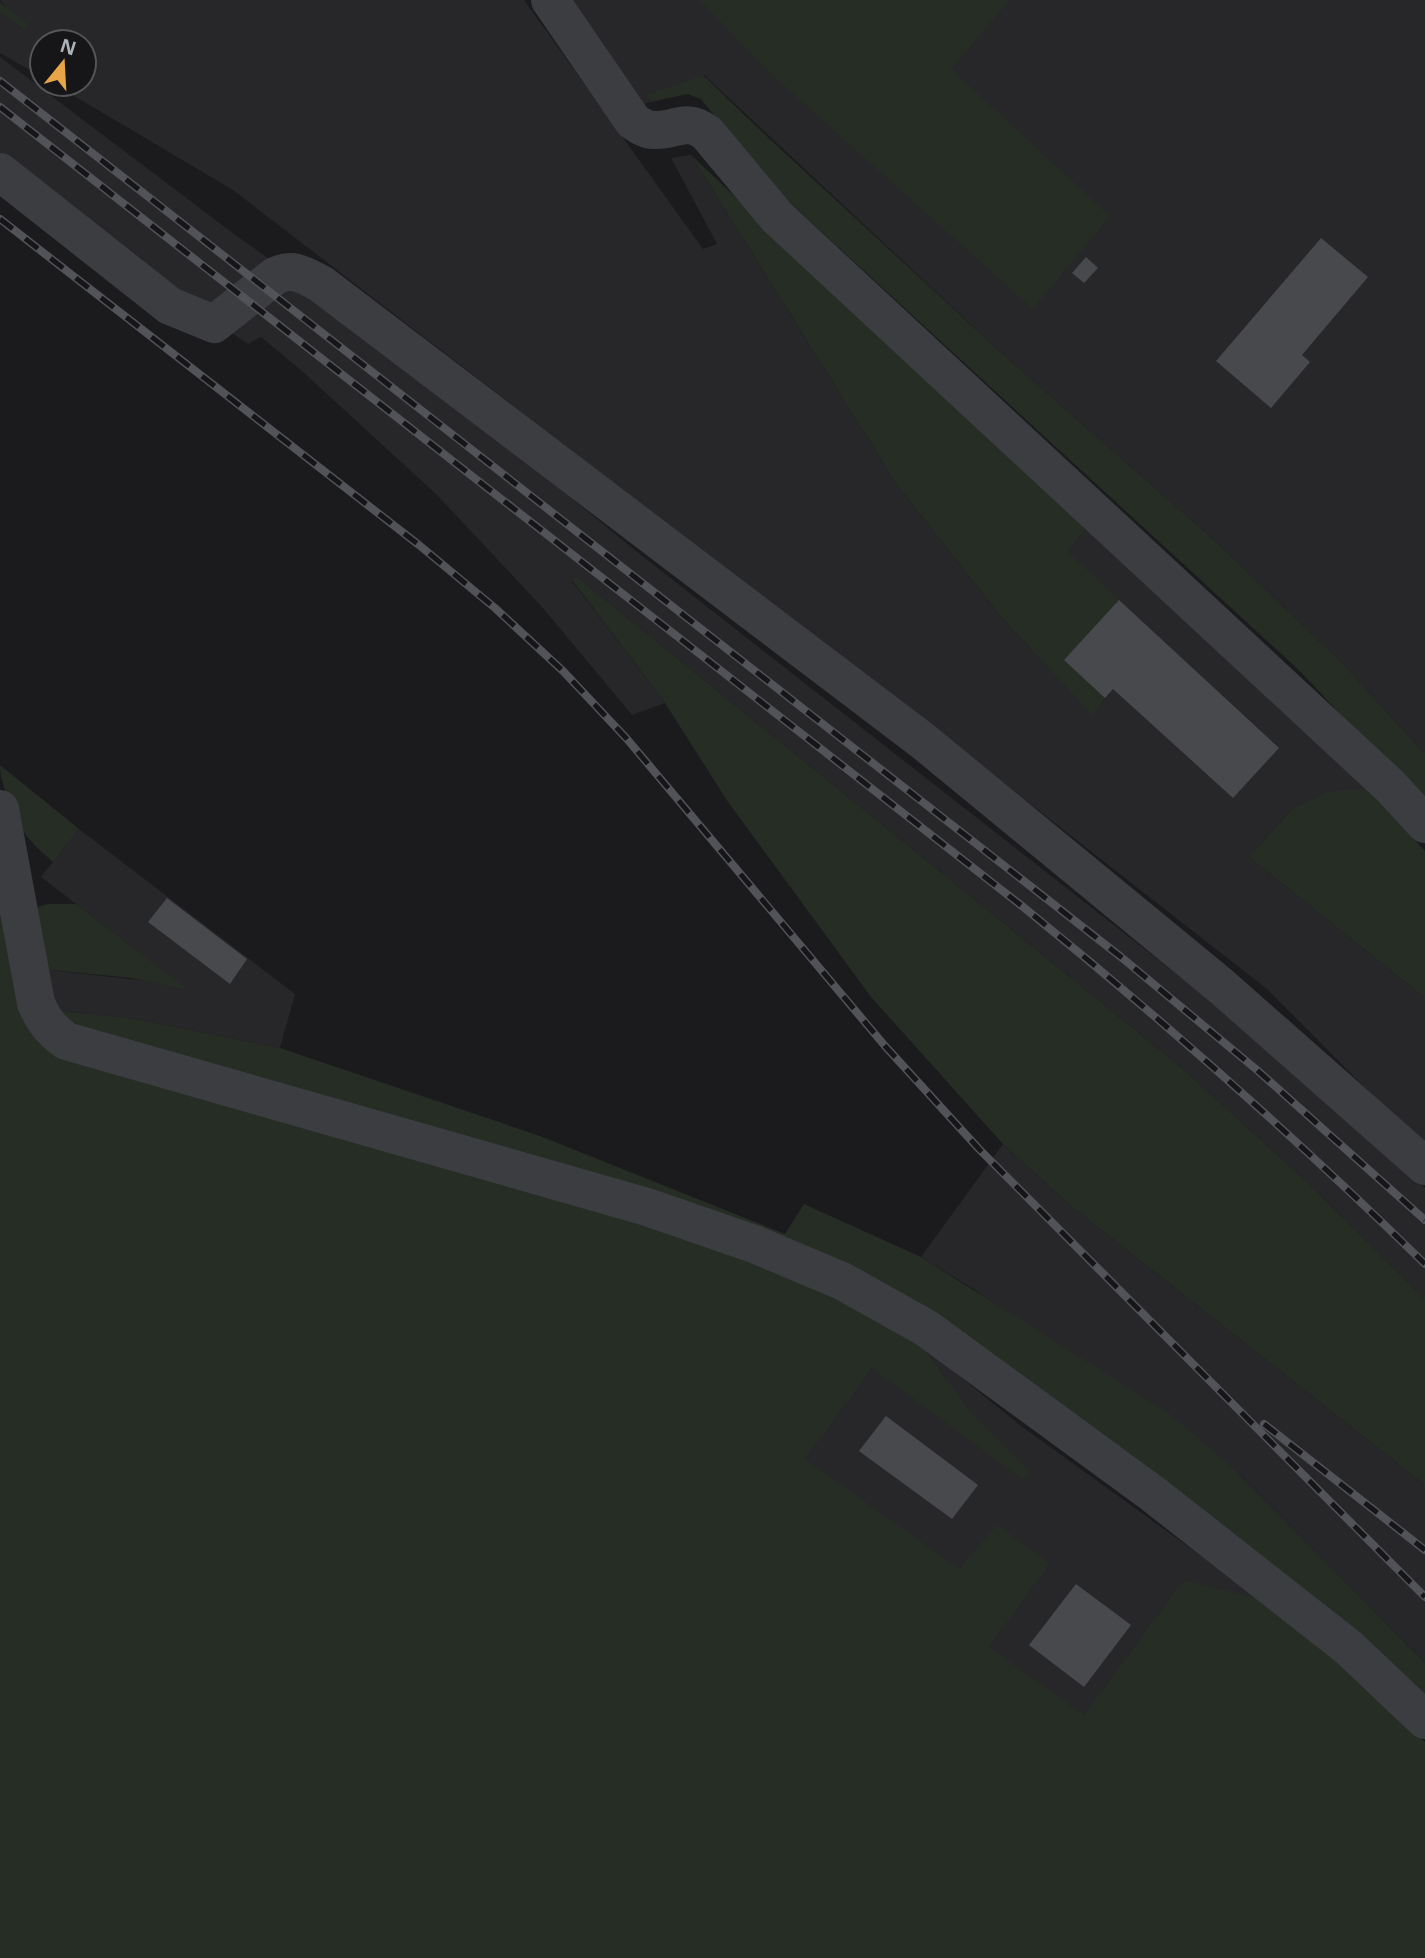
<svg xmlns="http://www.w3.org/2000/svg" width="1425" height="1958" font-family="'Open Sans',sans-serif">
<rect width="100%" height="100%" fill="#1b1b1d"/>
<g fill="#27272a">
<polygon points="0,0 524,0 703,249 717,244 671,158 691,155 897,485 1003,619 1092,714 1105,697 1066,551 1086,529 1367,789 1355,789 1292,809 1249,857 1425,998 1425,1148 1267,989 1033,806 233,190 54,84 84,84 84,42 42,42 42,77 0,53 0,13 25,30"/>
<polygon points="571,0 1425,0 1425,754 1343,664 1214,540 997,349 704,75 648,96 651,102 641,105"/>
<polygon points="0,57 234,234 343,311 641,555 1225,1012 1425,1188 1425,1299 1305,1180 1182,1068 576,576 572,581 665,703 632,715 542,607 437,495 303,372 261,337 248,344 152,278 0,159"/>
<polygon points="79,829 295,994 280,1048 136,1019 56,1010 0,971 41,969 165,983 187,989 41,877"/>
<polygon points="1003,1144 1071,1206 1425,1485 1425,1663 1231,1466 969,1286 921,1257"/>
<polygon points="812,1285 921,1345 1021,1426 1261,1599 1104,1772 784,1453"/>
</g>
<g fill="#252d25">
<polygon points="699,0 1010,0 951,69 1110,216 1033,309 771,74"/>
<polygon points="0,2 28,24 25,30 0,13"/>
<polygon points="703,75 758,128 997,349 1214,540 1343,664 1425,754 1425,805 1301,672 789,202 737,144 701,99 687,94 651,102 647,95"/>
<polygon points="691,155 1086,529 1067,551 1119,600 1105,698 1092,715 1003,619 897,485"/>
<polygon points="576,576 1182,1068 1305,1180 1425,1299 1425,1485 1071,1206 1003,1144 871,997 728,802 665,703 572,580"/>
<path d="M0,765L79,829L53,862C27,839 20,831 8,798C4,787 0,777 0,765Z"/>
<polygon points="1355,789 1367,789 1425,851 1425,998 1249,857 1292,809 1328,792"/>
<polygon points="0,843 30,1019 653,1227 812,1285 921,1345 971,1412 1030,1472 1023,1480 872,1368 805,1459 959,1569 997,1525 1050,1563 989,1647 1084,1715 1184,1580 1261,1599 1368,1687 1425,1742 1425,1958 0,1958"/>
<polygon points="49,904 76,904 189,990 131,978 41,969 37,907"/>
<polygon points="56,1010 136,1019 280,1048 540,1136 785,1234 804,1204 921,1257 1167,1412 1231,1466 1425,1663 1425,1708 917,1309 89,1037"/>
</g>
<g fill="#48494d">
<polygon points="1321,238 1368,277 1302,355 1310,362 1271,408 1216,361"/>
<polygon points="1086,257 1098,268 1084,283 1072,273"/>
<polygon points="1119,600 1279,748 1233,798 1113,689 1105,698 1064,660"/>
<polygon points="167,898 247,959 230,984 148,922"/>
<polygon points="886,1416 978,1485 952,1519 859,1451"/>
<polygon points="1076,1584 1131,1625 1084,1687 1029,1645"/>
</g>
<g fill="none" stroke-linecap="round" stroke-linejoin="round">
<g stroke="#3c3d41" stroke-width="38">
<path d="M550,0L633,121C639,125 646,130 654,130C676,131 685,117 707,133L777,217L1390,786L1425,824"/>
<path d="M0,172L170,306L214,324L275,276C293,267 304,275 321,284L923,741L1221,986L1425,1166"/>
<path d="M0,809L36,1003C43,1020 51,1030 66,1041L647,1207L754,1244L842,1281L926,1328L1153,1494L1348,1647L1425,1720"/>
</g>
<defs>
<g id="rail">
<polyline points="0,81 1121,957 1257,1070 1425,1220"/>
<path d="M0,107L1022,906C1162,1019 1296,1138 1425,1264"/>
<polyline points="0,219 419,545 495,608 563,671 627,739 885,1046 979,1149 1425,1597"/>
<polyline points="1264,1424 1425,1550"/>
</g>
</defs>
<use href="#rail" stroke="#515358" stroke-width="8"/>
<use href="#rail" stroke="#161618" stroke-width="5" stroke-dasharray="16" stroke-linecap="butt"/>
</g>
<g transform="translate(63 63) rotate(18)"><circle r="33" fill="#161618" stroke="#535559" stroke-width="2"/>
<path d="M0-5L12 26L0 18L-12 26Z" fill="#e7a548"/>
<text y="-10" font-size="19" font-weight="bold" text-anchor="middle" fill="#aeb3bb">N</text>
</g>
</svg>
